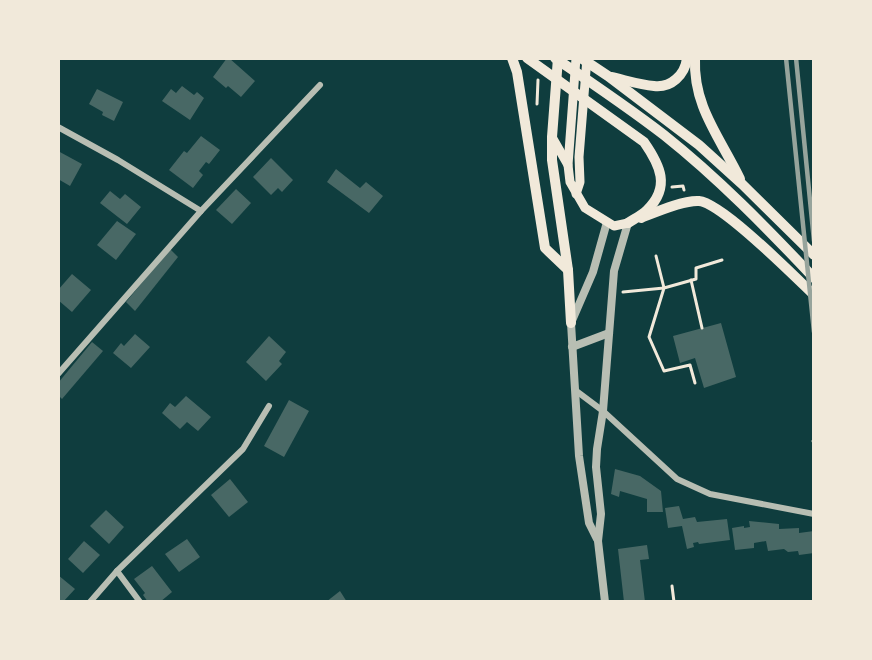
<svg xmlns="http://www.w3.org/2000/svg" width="872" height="660" font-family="'Source Sans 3',sans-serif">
<rect width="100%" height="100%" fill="#0f3d3e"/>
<g fill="#486865">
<polygon points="227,58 229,58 255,81 241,97 228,86 226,88 213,77"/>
<polygon points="182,86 194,95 197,92 204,98 190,120 162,101 171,89 176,93"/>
<polygon points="97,89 123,102 114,121 102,115 103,112 89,104"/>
<polygon points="201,136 220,150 209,164 206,162 199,171 203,175 193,188 169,170 184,151 187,153"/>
<polygon points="58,151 82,164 70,186 58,179"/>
<polygon points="271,158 293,180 282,192 278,188 271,195 253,177"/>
<polygon points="336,169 360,188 366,182 383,196 369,213 327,182"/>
<polygon points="236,189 251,203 232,224 216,210"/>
<polygon points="110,191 120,199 125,194 141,207 127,224 100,203"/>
<polygon points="117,221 136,234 116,260 97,245"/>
<polygon points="170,249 178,257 135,311 126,302"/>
<polygon points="72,274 91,290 72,312 58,300 58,290"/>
<polygon points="721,323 736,377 704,388 695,358 680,363 673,336"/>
<polygon points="135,334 150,347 131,368 113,353 121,343 124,346"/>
<polygon points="269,336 286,352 279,361 282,364 266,381 246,362"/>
<polygon points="92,342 103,351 62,399 58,395 58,383"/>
<polygon points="186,396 211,417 198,431 187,422 180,429 162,413 170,403 175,407"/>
<polygon points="289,400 309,411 284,457 264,446"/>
<polygon points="615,469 640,476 661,491 663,512 647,512 647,499 620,491 619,497 611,494"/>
<polygon points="230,479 248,502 229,517 211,495"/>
<polygon points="679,506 683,519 695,517 697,522 727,519 730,540 699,544 698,542 693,543 694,547 687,549 682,526 668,528 665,508"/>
<polygon points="106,510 124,527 109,544 90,526"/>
<polygon points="749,521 779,524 779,529 799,528 799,533 814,531 814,553 799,555 798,551 788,552 784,549 768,551 766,541 754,543 754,548 735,550 732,528 744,526 744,528 750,527"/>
<polygon points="187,539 200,557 179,572 165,554"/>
<polygon points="84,541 100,555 83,573 68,559"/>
<polygon points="647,545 649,559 640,560 645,602 624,602 618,549"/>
<polygon points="152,566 172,592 160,602 148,602 143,595 145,593 134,579"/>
<polygon points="58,575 75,589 63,602 58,602"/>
<polygon points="340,591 347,602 326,602"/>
</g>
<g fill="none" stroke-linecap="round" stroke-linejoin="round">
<g stroke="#f1e9da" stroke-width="3">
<polyline points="537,104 538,80"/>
<polyline points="672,187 683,186 684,190"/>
<polyline points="691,280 702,328"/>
<polyline points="623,292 664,288 656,256"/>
<polyline points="695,383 690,365 664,371 649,337 664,288 696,279 696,268 722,260"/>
<polyline points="813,441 814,441"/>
<polyline points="672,586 674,602"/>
</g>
<g stroke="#b8beb3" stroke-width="6">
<polyline points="58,127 118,160 201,211"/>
<polyline points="58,374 201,211 320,85"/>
<polyline points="575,390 603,411 677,479 710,494 814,514"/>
<polyline points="117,571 140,602"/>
<polyline points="90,602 117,571 243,449 269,406"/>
</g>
<g stroke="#b8beb3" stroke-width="8">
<polyline points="572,347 609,333"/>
<polyline points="597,539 589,523 579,456 571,323 593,272 607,222"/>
<polyline points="605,602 598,541 601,514 596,467 597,449 603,411 614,271 628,223"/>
</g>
<g stroke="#f1e9da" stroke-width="9">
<polyline points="576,58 568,165 570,182 585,208 614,226 628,223"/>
<polyline points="552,137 568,165"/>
<polyline points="576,194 580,182 579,157 587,58"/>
</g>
<g stroke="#f1e9da" stroke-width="10">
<polyline points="512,58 517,72 545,248 568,270"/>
<path d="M527,58L644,142C660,165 671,187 647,210C642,215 634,219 628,223"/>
<path d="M555,58C592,83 629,108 664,135C718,178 767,228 814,278"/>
<polyline points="558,58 552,137 552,160 568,270 571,323"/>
<polyline points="581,58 608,76 699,145 742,184 814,255"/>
<path d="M695,58C693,107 720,137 740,179"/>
<path d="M611,77C625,80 640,85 654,86C671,88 685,75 687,58"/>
<path d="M641,218C656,212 683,200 699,201C722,203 794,276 814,295"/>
</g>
<g stroke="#97a49c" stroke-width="4.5">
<polyline points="786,58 814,332"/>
<polyline points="796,58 814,241"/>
</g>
</g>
<rect width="872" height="660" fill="none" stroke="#f1e9da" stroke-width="120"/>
</svg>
